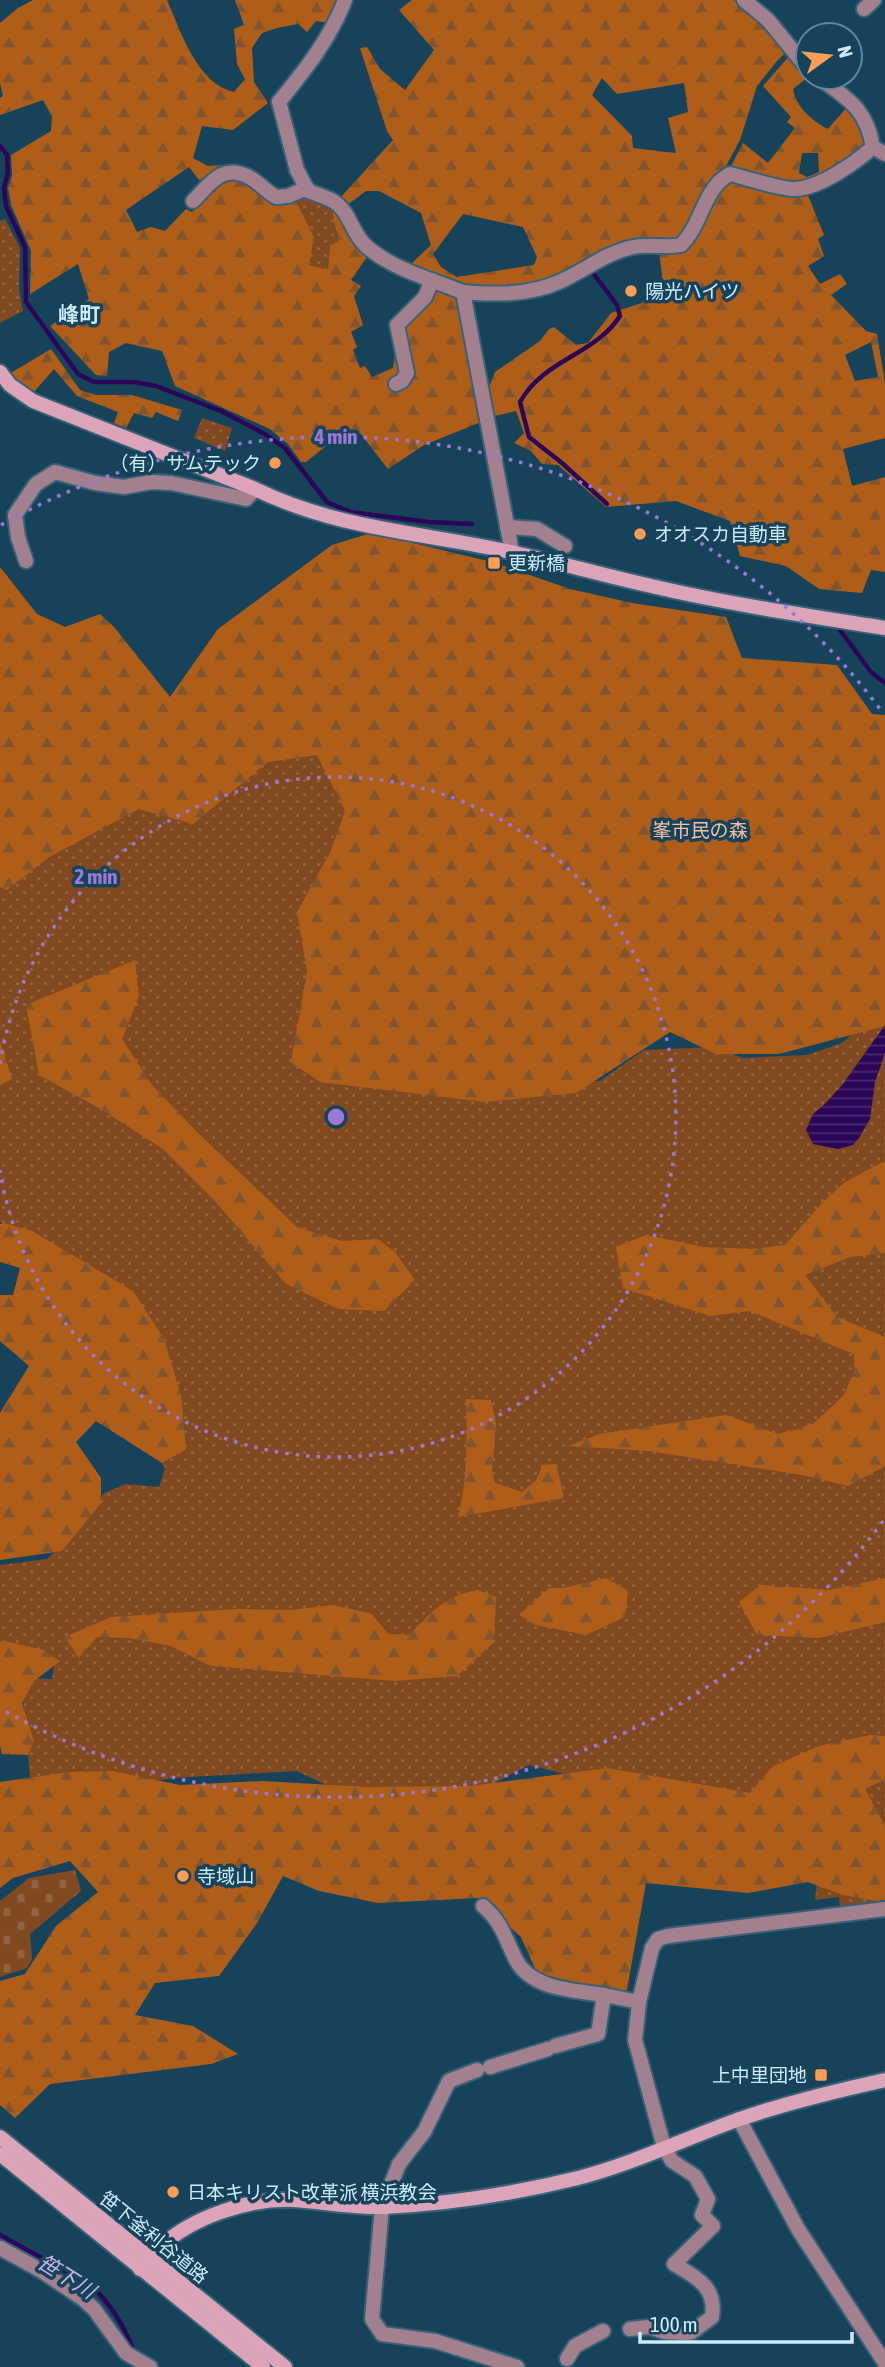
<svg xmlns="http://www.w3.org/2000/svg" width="885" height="2367" font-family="'Asap Condensed','Noto Sans JP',sans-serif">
<defs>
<pattern id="grass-dots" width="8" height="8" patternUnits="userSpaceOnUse" patternTransform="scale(1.75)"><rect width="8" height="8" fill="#81491f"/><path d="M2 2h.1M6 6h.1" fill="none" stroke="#926341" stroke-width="1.8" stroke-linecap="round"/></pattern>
<pattern id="forest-firs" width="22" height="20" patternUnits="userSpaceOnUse" patternTransform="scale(1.75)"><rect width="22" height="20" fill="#af5e1a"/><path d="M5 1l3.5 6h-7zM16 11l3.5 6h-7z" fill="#81542e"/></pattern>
<pattern id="cemetery-stones" width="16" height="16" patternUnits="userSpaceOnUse" patternTransform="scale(1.75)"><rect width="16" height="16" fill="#81491f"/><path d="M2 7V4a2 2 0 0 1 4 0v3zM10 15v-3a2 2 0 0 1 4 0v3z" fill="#926341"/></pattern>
<pattern id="water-rules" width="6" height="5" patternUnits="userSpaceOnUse" patternTransform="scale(1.75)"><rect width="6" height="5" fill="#2a0558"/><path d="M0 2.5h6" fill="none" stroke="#482a71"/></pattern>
</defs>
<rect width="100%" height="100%" fill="#17435a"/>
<g fill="url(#grass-dots)">
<polygon points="308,196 332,210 338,243 330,245 328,271 308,265 314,237 297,203"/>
<polygon points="5,219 20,248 19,289 23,311 0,323 0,221"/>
<polygon points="202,418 232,428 225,451 194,438"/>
<polygon points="326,750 486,1083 600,1081 644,1050 714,1047 743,1058 807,1055 842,1043 885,1005 885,1902 840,1909 839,1897 815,1900 817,1881 584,1779 529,1765 474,1794 340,1791 296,1771 173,1778 52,1797 30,1777 21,1678 52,1679 55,1657 14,1652 0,1648 0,1565 47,1559 81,1527 104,1493 126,1484 159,1487 165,1468 21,1236 0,1222 0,866 93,805 218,788 290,751"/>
</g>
<g fill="url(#forest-firs)" fill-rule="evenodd">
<path d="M33,0H167C181,32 197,84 234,92L245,79L237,64L234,29L244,25L235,0H340L330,23L316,21L307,32L298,24L277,28L262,33L252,48L254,82L268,103L233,130L202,126L193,158L208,166L223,165L230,175L240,178L261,197L277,202L305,192L308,196L297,203L314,237L309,265L328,270L330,245L338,242L332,210L369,254L351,280L361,286L354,296L363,325L351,332L357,347L353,350L360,368L365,366L372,377L393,368L395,353L390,331L410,321L436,285L459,294L474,397L481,422L424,445L388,469L360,433L340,435L306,462H301L288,444L270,429L175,386L162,351L126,343L109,352L107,376L96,375L50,326L89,299L78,264L30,294L31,251L11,205L8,187L12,176L11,155L51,131L52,117L43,100L0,115V98L3,96L0,83V23L18,8ZM189,167L210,194L192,212L186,209L165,231L151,227L137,232L126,210Z"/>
<path d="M412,0H734L762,21L787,51L777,61L757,86L740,140L719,179L679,241L635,242L558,277L528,287H464L410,265L431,245L421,213L379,191H366L347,205L340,198L393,140L387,131L360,48L367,47L380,69L405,90L434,50L399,10ZM602,78L617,94L684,83L688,112L668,118L676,153L633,148L632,136L592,95ZM463,214L523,227L537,257L534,265L457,277L441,267L433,254Z"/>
<path d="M791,54L808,74V77L793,89C796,107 812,121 828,129L847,107C860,118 868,132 866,149L807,183L795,184L728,172L743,143L768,163L795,128L787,122L791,117L763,86ZM802,153H818L819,172L807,177L799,173Z"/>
<path d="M731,178L807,193L824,235L818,239L824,256L808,266L820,284L840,274L847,284L831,295L866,331L877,334L885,383V438L843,449L852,486L885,477V572L871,570L862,593L819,589L786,566L740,556L730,521L676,501L606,507L558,465L542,464L531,451L514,443L524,433L516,411L490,417L488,390L495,372L540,341L549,329L554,327L576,345L588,343L611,313L642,303L663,283L659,250L683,247L721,184ZM871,342L878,377L855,381L845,355Z"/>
<polygon points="51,349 80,390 96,395 132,395 182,410 178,421 156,412 152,418 134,413 126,428 114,423 118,412 77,396 54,369 33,393 9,374"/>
<polygon points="371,533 492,562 570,589 632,603 726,617 742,658 837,665 872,714 885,715 885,1026 779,1054 716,1054 670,1032 576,1093 485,1102 320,1082 291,1062 307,972 297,912 330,853 345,811 317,755 268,762 193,824 139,809 49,857 7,890 0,887 0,567 37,614 65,627 100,614 114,627 170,697 218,629 332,545"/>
<polygon points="135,960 139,996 122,1039 152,1085 198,1133 297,1227 342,1241 378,1239 395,1252 415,1280 384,1311 338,1309 286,1284 214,1200 163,1149 99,1108 39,1075 26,1005"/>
<polygon points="0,1041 12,1079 0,1085"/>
<polygon points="885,1161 885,1253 850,1257 805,1275 837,1317 885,1337 885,1466 848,1486 802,1475 649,1451 568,1446 599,1434 726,1415 778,1434 813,1424 844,1395 854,1372 854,1354 749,1311 710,1316 623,1288 616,1247 646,1235 704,1247 750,1249 785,1245 822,1203 845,1182"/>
<polygon points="4,1223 32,1231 133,1291 164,1339 181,1395 186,1449 162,1463 96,1421 76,1442 101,1478 101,1503 62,1551 0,1560 0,1413 29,1366 0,1341 0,1295 13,1295 20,1268 0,1262 0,1224"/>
<path d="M466,1399L491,1400L496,1423L492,1472L495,1483L522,1492L536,1480L543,1465L556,1464L564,1498L458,1517C468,1478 467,1438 466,1399Z"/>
<polygon points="606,1578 628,1591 625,1617 586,1635 536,1625 519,1615 549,1588 564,1588"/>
<polygon points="885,1578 885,1622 819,1638 757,1635 739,1602 761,1585 829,1590"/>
<path d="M478,1590L496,1597L494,1642L457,1676L395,1681L211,1666L171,1646L130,1638L97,1637L79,1658L65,1637L111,1617L236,1609L291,1610L333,1605L372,1614L388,1634L409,1635C431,1613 445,1595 478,1590Z"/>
<polygon points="5,1641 44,1650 60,1661 33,1682 22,1703 34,1741 28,1755 2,1754 0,1746 0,1642"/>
<polygon points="870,1735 885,1736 885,1779 865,1789 885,1826 885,1900 876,1901 843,1895 808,1882 748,1893 646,1883 626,1995 537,1973 521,1937 478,1898 378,1903 319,1891 283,1876 257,1923 219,1976 155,1983 135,2015 193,2026 238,2054 211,2064 50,2084 15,2118 0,2105 0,1981 25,1974 56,1926 98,1892 70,1861 13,1878 0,1888 0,1782 69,1772 112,1771 180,1785 263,1781 366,1787 471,1786 607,1768 750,1793 773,1766 819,1746"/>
</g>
<polygon fill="url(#cemetery-stones)" points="75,1870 81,1891 30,1934 32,1959 27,1968 0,1977 0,1901 29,1878"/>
<polygon fill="url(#water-rules)" points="885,1025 885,1053 875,1082 870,1119 859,1138 853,1145 838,1149 813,1144 806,1130 813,1114 825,1104 842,1085"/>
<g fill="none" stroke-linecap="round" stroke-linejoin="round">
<g stroke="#2a0558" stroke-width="4.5">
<polyline points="0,146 7,155 8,172 4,188 6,206 25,247 26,302 78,374 94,382 134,382 156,386 221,411 263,433 285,448 327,502 350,512 429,522 472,524"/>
<path d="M593,273L617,305L620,316C595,355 544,359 520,402L529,437L562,463L607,504"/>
<polyline points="840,630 871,672 885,683"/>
<path d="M0,2235L89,2284C111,2303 124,2325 134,2352"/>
</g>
<defs>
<g id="street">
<path d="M345,0C330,39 305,70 279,102L297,170L308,191C316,194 326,197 333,201C349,210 352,233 365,245C389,268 433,280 463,292L512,552"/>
<polyline points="744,0 768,20 808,69"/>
<polyline points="864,9 874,0"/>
<path d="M818,77C848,99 866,108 873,147L885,154"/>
<path d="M193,201C210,184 222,163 249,177C258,182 266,191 276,197L288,196L307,188"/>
<path d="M463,292C496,295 529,295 559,282C584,271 605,253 633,247C648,244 666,248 681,245C702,225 703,188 730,174C747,178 779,189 795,189C820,188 855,163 873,147"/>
<polyline points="396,384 402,381 407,373 397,325 425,297 432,280"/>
<polyline points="507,527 537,529 565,546"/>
<polyline points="26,561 18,537 15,515 36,484 55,472 95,483 124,487 151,482 171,483 246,499 255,489"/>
<path d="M483,1906C502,1922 505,1938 516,1960C532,1990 574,1990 604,1995"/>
<polyline points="555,2046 598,2034 604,1995 639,2002"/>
<polyline points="490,2067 548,2049"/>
<polyline points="477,2070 449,2081 424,2132 399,2164 382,2207 372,2319 382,2334 435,2341 517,2367"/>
<polyline points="739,2119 798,2229 885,2363"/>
<polyline points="0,2248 40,2270 83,2299 94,2309 126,2353 150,2367"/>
<path d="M630,2329L649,2327L665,2332L686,2333L692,2332L712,2317C717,2287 696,2277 674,2264L713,2226L702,2215L708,2199L695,2176L672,2161L664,2147L635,2040L639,2002L652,1948L658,1939L668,1936L885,1909"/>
<polyline points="567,2359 575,2346 603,2331"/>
</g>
<g id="secondary">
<path d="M0,372L10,385L33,401L255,489C340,530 421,532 511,552C561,563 610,577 660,588C734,605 810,616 885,628"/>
<polyline points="0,2137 285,2367"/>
<polyline points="0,2154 263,2367"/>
<path d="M140,2269C146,2262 151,2255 158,2249C191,2217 249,2198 294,2200C324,2202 355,2208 384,2207C447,2204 517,2193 578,2178C632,2164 684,2139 737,2120C785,2103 835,2091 885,2080"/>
</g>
</defs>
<use href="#street" stroke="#386178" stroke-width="18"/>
<use href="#secondary" stroke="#386178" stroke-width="18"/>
<use href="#street" stroke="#a3808d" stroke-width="14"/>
<use href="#secondary" stroke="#dca4b9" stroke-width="14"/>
</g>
<g fill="none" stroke="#9b78d8" stroke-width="3.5" stroke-dasharray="3.5 7">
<path d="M0 1064A340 340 0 1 1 0 1170"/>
<path d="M883 1521A680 680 0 0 1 1 1709M1 525A680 680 0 0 1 883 713"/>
</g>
<g fill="#fd9c56" stroke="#17435a" stroke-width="2.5">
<circle cx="631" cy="291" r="7"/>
<circle cx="275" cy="463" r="7"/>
<circle cx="640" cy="534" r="7"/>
<rect x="487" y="556" width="14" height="14" rx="3.5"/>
<circle cx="183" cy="1876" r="7"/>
<rect x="814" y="2068" width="14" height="14" rx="3.5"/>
<circle cx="173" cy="2192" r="7"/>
</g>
<g text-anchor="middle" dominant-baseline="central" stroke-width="7" stroke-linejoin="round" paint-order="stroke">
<g font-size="19" fill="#ccebfe" stroke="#17435a" text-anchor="start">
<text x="645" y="291">陽光ハイツ</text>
<text x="261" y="463" text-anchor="end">（有）サムテック</text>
<text x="654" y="534">オオスカ自動車</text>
<text x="508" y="563">更新橋</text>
<text x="197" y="1876">寺域山</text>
<text x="807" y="2075" text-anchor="end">上中里団地</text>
<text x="187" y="2192">日本キリスト改革派 横浜教会</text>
</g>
<g font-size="19" fill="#f7c19f" stroke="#17435a">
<text x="700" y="830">峯市民の森</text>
</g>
<g font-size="19" fill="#ccebfe" stroke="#17435a">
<text transform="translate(154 2237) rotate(39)">笹下釜利谷道路</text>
</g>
<g font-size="21" font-weight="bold" fill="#ccebfe" stroke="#17435a">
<text x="79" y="314">峰町</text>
</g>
<g font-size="21" font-style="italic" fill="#c1b5ec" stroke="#17435a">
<text transform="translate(67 2276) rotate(32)">笹下川</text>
</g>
</g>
<circle cx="336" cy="1117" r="10" fill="#9b78d8" stroke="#17435a" stroke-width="3.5"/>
<g font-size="21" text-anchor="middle" font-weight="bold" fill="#9b78d8" stroke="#17435a" stroke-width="7" stroke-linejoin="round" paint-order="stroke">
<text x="336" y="444">4 min</text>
<text x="96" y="884">2 min</text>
</g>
<g transform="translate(829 56) rotate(75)"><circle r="33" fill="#17435a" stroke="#5f869c" stroke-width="2"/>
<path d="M0-5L12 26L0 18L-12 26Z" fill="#fd9c56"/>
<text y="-10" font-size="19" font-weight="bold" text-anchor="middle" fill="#ccebfe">N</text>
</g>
<path d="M640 2332v10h212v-10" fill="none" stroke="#ccebfe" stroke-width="3.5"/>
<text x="650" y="2332" font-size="21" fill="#ccebfe" stroke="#17435a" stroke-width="5" paint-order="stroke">100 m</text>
</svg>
